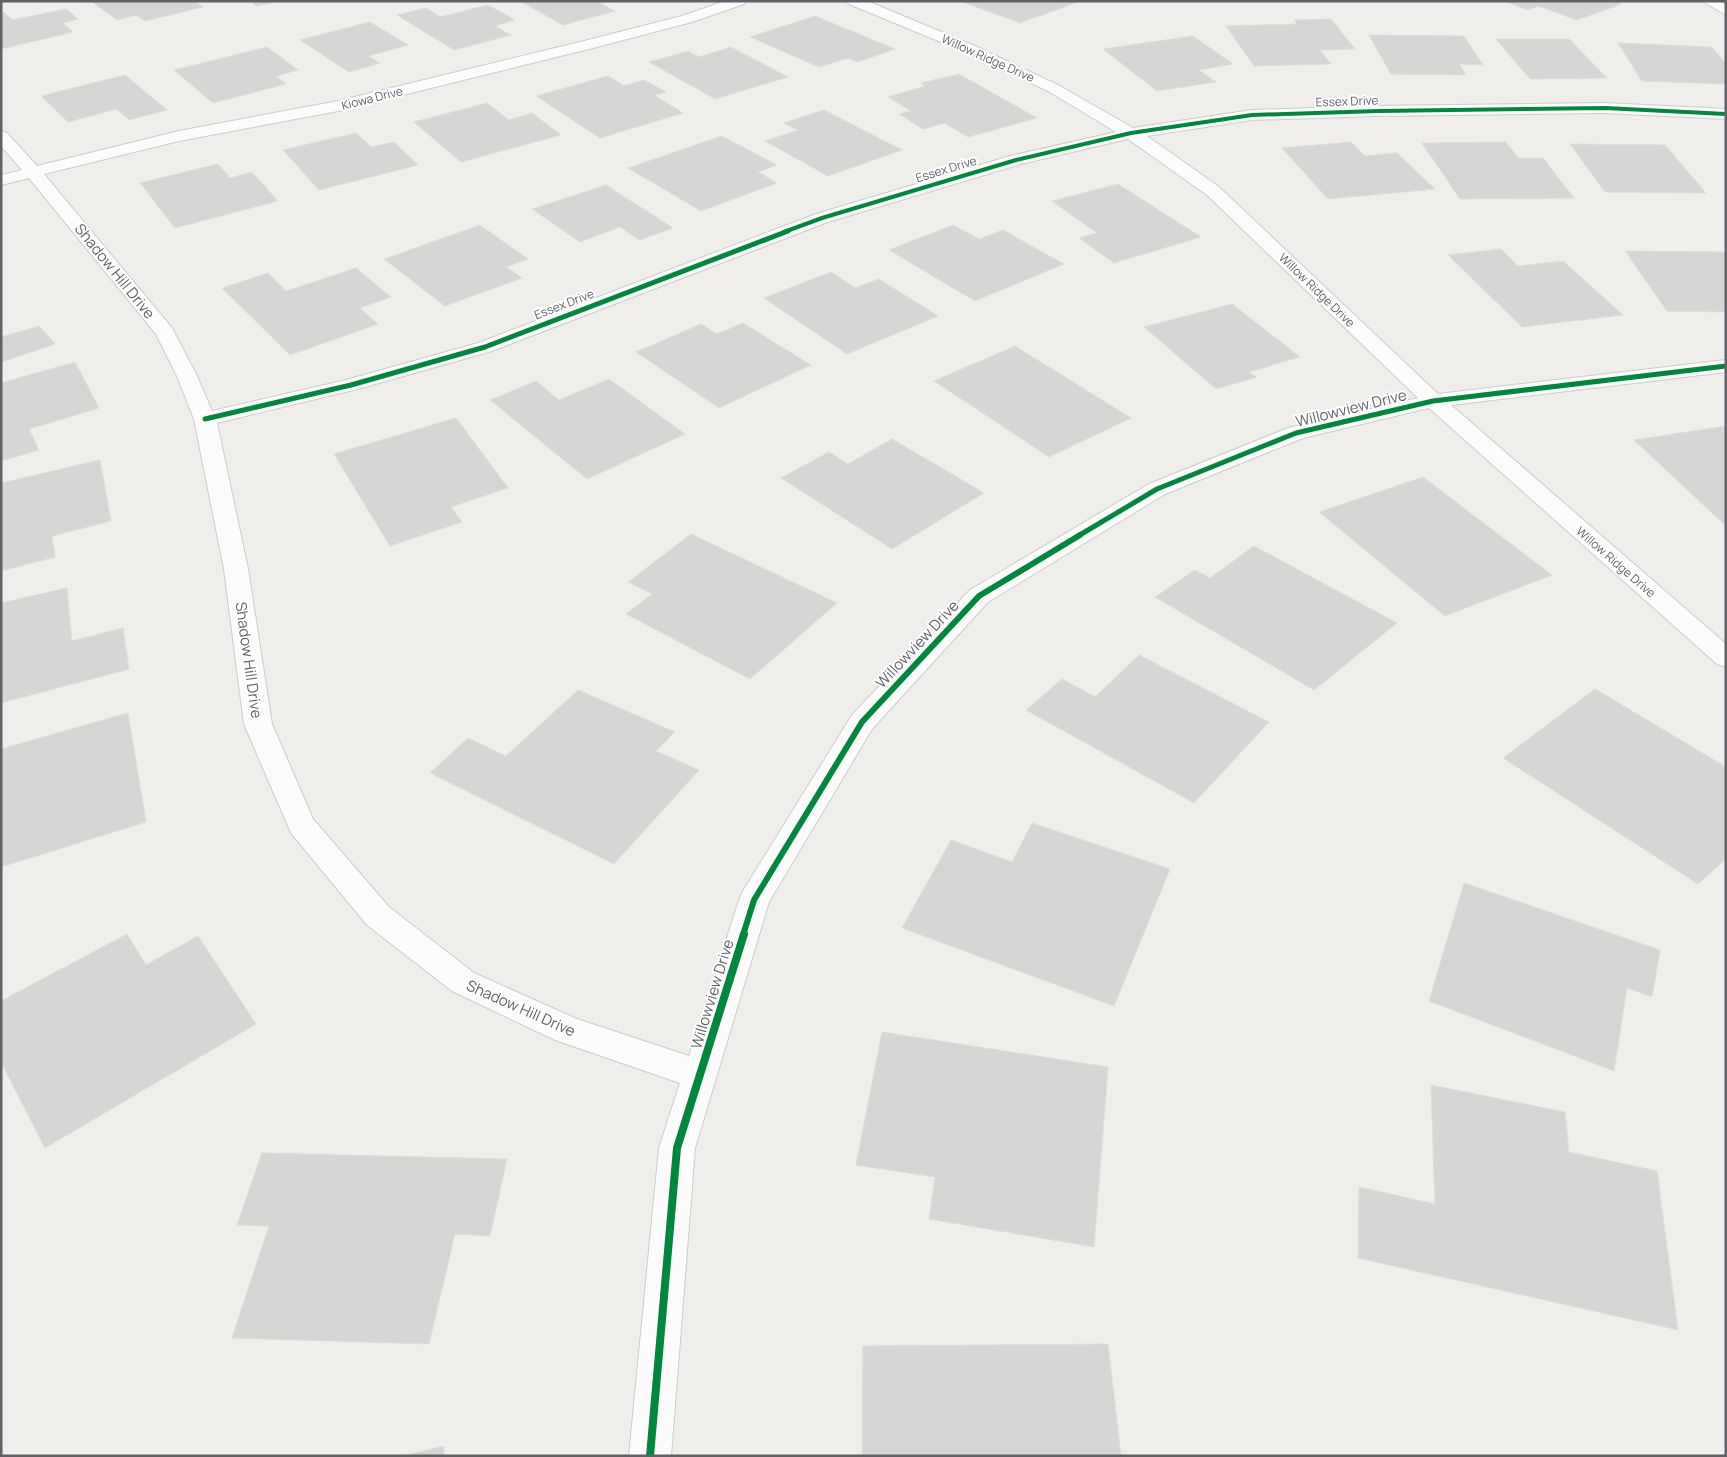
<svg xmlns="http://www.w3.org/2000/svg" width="1727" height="1457" font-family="Manrope,sans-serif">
<rect width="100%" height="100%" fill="#efeeea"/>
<g fill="#d6d5d3" stroke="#deddd9">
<polygon points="91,1 194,1 203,7 145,21 136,15 117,20"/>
<polygon points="250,1 279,1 257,6"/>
<polygon points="520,1 607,1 600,3 615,11 563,25"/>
<polygon points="960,1 1076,1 1078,2 1020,23"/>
<polygon points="1504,1 1613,1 1622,4 1577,20 1538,6 1528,10"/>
<polygon points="488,5 515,20 495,26 511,35 454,50 397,15 426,8 440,17"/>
<polygon points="66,9 78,19 63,23 73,32 1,49 1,13 4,12 12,20"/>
<polygon points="815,16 895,49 858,62 848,58 819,67 750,37"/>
<polygon points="1331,19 1355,49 1320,50 1331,64 1254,66 1226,26 1297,24 1294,20"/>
<polygon points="370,22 408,45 368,56 380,63 349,72 300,40"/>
<polygon points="1369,35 1464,36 1483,65 1459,64 1466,75 1391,74"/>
<polygon points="1193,36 1233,64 1199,70 1216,82 1157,91 1103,49"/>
<polygon points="1496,39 1569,39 1607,78 1530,79"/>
<polygon points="1618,43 1712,47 1726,64 1726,84 1642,81"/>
<polygon points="267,47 298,70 276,76 286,84 213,103 174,70"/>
<polygon points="731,47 788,77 715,99 649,62 688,51 699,57"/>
<polygon points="959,74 1037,118 968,137 945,123 923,129 899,114 911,111 888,97 925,86 921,83"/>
<polygon points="125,75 167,110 129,120 117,109 68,122 41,96"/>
<polygon points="608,76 624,86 644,80 666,92 654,95 683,113 600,138 536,96"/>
<polygon points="487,103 509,120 532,113 561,135 461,162 414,122"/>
<polygon points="824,110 902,150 828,176 765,141 798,130 784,123"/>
<polygon points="356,133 371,147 394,142 418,165 319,190 283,150"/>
<polygon points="722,136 777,165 758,172 777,183 701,211 628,168"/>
<polygon points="1351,142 1365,156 1397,153 1435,189 1328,199 1282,148"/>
<polygon points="1506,142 1518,158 1543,158 1574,198 1460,199 1422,143"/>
<polygon points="1570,144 1665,145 1706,193 1605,192"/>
<polygon points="218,164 230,178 252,172 278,201 175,228 140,183"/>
<polygon points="1118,184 1201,237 1114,263 1079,238 1097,233 1052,201"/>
<polygon points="606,185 673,228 639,240 620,227 580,242 532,209"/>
<polygon points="480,225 528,259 506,267 522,278 445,306 384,259"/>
<polygon points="953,225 979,239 1003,230 1064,264 975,301 889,250"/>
<polygon points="1501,249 1518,266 1563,261 1623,315 1522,327 1448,255"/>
<polygon points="1625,251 1726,252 1726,312 1667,311"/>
<polygon points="356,268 391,297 360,308 378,324 290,355 222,288 268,273 286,291"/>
<polygon points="831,272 855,288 879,279 938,316 847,354 764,298"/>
<polygon points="1232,304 1300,357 1249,372 1257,377 1216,389 1144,327"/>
<polygon points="743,323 811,365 719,408 636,352 701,324 717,334"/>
<polygon points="39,326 55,344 1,362 1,337"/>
<polygon points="1015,346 1131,418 1049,457 934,381"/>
<polygon points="75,362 99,408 29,429 39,450 1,461 1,383"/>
<polygon points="609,379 685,434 587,479 490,400 536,381 559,400"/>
<polygon points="456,418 508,488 451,507 462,522 390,546 334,454"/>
<polygon points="1726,426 1726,526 1634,440"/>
<polygon points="892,439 984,493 892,549 781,478 829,452 848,464"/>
<polygon points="100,460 111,521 52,536 55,557 1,571 1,483"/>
<polygon points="1423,477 1552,575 1445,616 1319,512"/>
<polygon points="691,534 837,603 750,679 626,614 652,594 628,582"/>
<polygon points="1254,546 1397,623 1314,690 1155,597 1195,570 1210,578"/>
<polygon points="67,588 72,641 123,628 129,669 1,703 1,603"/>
<polygon points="1139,655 1269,722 1194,803 1026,710 1062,679 1095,697"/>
<polygon points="1595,689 1726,767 1726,859 1698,884 1503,758"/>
<polygon points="578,690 675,732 656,751 699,770 614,864 430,773 468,738 506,756"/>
<polygon points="128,713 146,822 1,867 1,749"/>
<polygon points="1032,823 1170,869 1114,1006 902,928 951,840 1012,862"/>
<polygon points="1464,883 1660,950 1652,997 1627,988 1614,1071 1429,1001"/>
<polygon points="127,934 146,965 198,936 256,1024 45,1148 1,1062 1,1001"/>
<polygon points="882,1032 1108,1067 1094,1247 929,1219 935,1177 856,1165"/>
<polygon points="1431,1085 1565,1112 1569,1152 1657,1171 1678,1330 1358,1258 1359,1187 1435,1204"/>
<polygon points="262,1153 507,1159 490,1236 455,1234 429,1344 232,1338 269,1226 237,1225"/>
<polygon points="1108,1344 1121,1456 862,1456 863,1346"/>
<polygon points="444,1446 444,1456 403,1456"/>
</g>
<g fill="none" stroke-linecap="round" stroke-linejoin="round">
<defs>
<g id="minor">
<path d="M725,1H746L744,4L692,22L593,48L338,111L179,141L44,174L172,328L197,376L212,411L346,380L478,343L816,214L1010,156L1116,132L1048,91L965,52L849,4L847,1H867L975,46L1058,85L1133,128L1252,110L1378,106L1605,103L1726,109V119L1605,113L1378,116L1252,120L1147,136L1219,187L1438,394L1726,360V372L1451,405L1726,644V667L1717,664L1429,408L1303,438L1165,494L988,602L872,729L769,902L695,1148L671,1456H629L659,1148L680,1083L555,1040L452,991L367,925L291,833L244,724L224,569L194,419L177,376L156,334L29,178L1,185V175L22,170L1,146V131L7,133L37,166L179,131L338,101L584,41L682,16ZM1128,139L1207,195L1418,398L1288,428L1149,484L970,590L852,715L743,891L739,900L689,1056L577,1019L474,973L389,907L313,819L272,724L248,569L217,423L358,389L492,351L828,222L1021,164Z"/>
<polygon points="1702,1 1719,1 1726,5 1726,15"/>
</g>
</defs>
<use href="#minor" stroke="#cbcccc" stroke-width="2"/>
<use href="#minor" fill="#fdfcfc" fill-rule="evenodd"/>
<defs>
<polyline id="cycleway-far3" points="784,232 822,218 1016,160 1131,133 1252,115 1378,111 1605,108 1726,114"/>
<g id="cycleway-far2">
<polyline points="205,419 351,385 485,347 788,231"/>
<polyline points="1078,536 1157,489 1296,433 1433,401 1726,366"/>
</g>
<polyline id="cycleway-far1" points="743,935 754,900 862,722 979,596 1080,535"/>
<polyline id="cycleway" points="650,1456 677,1148 744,934"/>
</defs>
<use href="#cycleway-far3" stroke="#fff" stroke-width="5.5"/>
<use href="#cycleway-far2" stroke="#fff" stroke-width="8"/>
<use href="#cycleway-far1" stroke="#fff" stroke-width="9"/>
<use href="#cycleway" stroke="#fff" stroke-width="11"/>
<use href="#cycleway-far3" stroke="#00873e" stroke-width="4"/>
<use href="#cycleway-far2" stroke="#00873e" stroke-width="5"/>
<use href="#cycleway-far1" stroke="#00873e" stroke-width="6"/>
<use href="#cycleway" stroke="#00873e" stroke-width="8"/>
</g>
<g text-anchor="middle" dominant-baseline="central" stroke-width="4" stroke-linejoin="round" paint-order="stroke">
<g font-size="12" fill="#5f6368" stroke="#fff">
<text transform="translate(988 58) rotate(24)">Willow Ridge Drive</text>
<text transform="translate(372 98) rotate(-14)">Kiowa Drive</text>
<text transform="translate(1347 101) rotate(-2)">Essex Drive</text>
<text transform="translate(946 169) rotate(-17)">Essex Drive</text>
<text transform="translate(1317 290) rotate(44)">Willow Ridge Drive</text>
<text transform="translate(564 304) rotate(-21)">Essex Drive</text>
<text transform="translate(1616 562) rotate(41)">Willow Ridge Drive</text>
</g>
<g font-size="15" fill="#5f6368" stroke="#fff">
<text transform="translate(115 271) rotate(51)">Shadow Hill Drive</text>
<text transform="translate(1351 408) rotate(-14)">Willowview Drive</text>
<text transform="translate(917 644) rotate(-47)">Willowview Drive</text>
<text transform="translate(249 660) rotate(82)">Shadow Hill Drive</text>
<text transform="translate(712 994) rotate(-73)">Willowview Drive</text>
<text transform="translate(521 1008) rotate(24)">Shadow Hill Drive</text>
</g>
</g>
<rect width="1727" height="1457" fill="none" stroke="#5f6368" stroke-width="5"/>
</svg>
